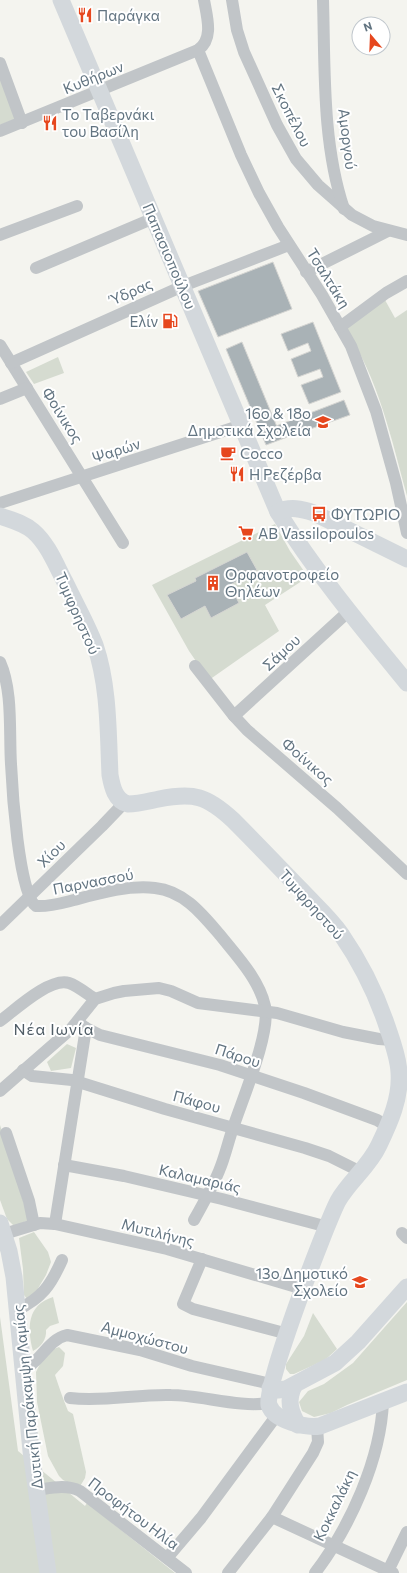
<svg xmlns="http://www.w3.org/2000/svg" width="407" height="1573" font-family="Commissioner,sans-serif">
<rect width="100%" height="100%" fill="#f4f4ef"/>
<g fill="#d5dbd0">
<polygon points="0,78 15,119 0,125"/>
<path d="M385,300L395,318L407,310V496C392,441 378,376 345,329Z"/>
<polygon points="58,357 64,373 34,384 26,372"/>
<polygon points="275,524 290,551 308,577 265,605 279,631 209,680 189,651 152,585"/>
<polygon points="67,1044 76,1048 71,1068 51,1071 47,1062"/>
<polygon points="0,1125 29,1220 14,1226 7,1219 0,1200"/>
<polygon points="34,1232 48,1252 51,1262 46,1275 37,1290 27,1299 24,1295 23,1269 19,1238"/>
<path d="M53,1297L59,1323L50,1326L46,1330C47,1339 41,1347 33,1351C27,1328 27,1305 53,1297Z"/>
<polygon points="407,1302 407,1380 347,1405 331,1413 314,1417 302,1411 299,1402 308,1391 324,1384 353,1363"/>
<polygon points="313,1313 337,1349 325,1360 294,1374 290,1374 286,1369 286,1364 304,1336"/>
<polygon points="0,1317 18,1451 85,1506 87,1503 175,1573 0,1573"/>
<path d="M59,1347L65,1353L63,1366L55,1375C59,1387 63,1399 68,1411L73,1414L86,1472L85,1478L79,1488L63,1480L59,1476L48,1456L37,1402L36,1372L44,1356L51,1350Z"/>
</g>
<g fill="#a9b2b6" stroke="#d5d5d2">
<polygon points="273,262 292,309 218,337 198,291"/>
<polygon points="313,322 341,392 309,404 301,385 323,377 320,369 298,377 291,359 311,351 308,343 288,351 281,334"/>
<polygon points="242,342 282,439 266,445 226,349"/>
<polygon points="344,400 350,415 282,439 276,426"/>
<polygon points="247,552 257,570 230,585 239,603 211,618 205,606 181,619 167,595 196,581 195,578"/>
</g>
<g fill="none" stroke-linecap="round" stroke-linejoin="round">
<g stroke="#c1c5c8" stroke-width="12">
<polyline points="232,0 237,30 244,52 277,125 296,159 318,185 352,215 373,226 407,235"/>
<path d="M323,0C325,69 322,143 344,209"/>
<polyline points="198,50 241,155 259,193 278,227 322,295 351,346 376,411 396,483 407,533"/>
<polyline points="0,63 22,123"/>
<path d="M0,131L198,50C214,39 207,17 204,0"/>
<polyline points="0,235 77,206"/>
<polyline points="36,268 154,218"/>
<polyline points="306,272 388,231"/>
<polyline points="340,327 386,293 407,281"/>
<polyline points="0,345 123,543"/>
<polyline points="11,363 183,286 289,245"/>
<polyline points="0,399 27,388"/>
<polyline points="0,503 242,425"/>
<path d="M0,662C13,691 9,732 11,764C12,787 19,896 36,906C49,907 62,903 74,900C100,893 128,885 155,888C184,891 202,914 220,935C236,955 259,979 265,1006C271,1033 242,1100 233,1128C228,1142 225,1157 219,1171C212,1188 203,1204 194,1220"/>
<polyline points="195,666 234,716 247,730 337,808 407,874"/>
<polyline points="234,716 349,611"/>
<polyline points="0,925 102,826 124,803"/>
<path d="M0,1021C15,1010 50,977 69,983C78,986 87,994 95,999"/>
<polyline points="78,1022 86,1028 100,1035 220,1065 304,1093 377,1120 387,1126"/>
<polyline points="23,1070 32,1076 72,1080 165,1109 305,1148 329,1156 361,1172"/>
<polyline points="0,1091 71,1029 95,999 114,993 124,991 159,988 171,991 198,1003 277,1013 343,1032 379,1039 392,1040"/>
<polyline points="6,1133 29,1201 34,1225"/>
<polyline points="64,1165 124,1176 222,1199 328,1227"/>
<polyline points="55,1224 86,1028"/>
<polyline points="402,1233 407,1238"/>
<polyline points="4,1234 40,1223 55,1224 167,1249 303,1289"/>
<polyline points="202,1259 183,1304 193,1309 288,1334"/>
<path d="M17,1310C42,1298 51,1285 62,1260"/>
<path d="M22,1369C26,1368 30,1366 33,1363C45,1353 51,1339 67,1335L140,1350L192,1366L271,1384"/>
<path d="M70,1398C104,1402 137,1394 171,1395C200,1395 241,1408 268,1403"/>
<path d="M37,1490C51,1488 66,1484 80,1491L186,1573"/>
<polyline points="272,1517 393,1573"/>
<polyline points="167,1558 201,1518 277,1415"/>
<polyline points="228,1573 272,1517 313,1453 318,1442 317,1426"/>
<path d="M315,1573C350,1527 381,1459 383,1401"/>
<polyline points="387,1573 407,1532"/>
</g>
<g stroke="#d3d8dc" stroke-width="17">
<path d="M61,0L278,512C316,573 362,628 407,683"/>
<path d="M278,512C290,506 302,509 314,513L407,559"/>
<path d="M0,516C11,520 24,523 33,531C48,544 56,565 65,582C75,603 87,624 95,645C109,686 108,732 110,775C112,786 115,801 128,804C139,804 149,801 159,799C194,792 207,796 233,820C256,843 279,867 302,891C315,905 330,918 341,934C361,963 376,993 387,1026C392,1041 398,1056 399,1072C401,1098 390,1122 379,1145C369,1167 349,1181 338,1201C326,1224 263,1389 269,1405C274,1421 306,1428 320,1426L407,1392"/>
<polyline points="0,1223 9,1251 14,1277 31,1451 48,1573"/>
<path d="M294,1386C287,1400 290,1411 298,1425"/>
<polyline points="270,1388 278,1390 286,1389 335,1363 358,1342 407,1287"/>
</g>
</g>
<defs>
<symbol id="restaurant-bare" viewBox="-9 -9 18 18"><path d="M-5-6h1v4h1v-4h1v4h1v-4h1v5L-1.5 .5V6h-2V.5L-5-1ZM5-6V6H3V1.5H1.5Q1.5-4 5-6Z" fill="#e6471e" stroke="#fff" stroke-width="2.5" paint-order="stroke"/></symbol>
<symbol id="fuel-bare" viewBox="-9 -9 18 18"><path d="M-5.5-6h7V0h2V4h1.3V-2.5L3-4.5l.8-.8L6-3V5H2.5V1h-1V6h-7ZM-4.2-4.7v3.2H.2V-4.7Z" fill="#e6471e" stroke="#fff" stroke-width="2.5" paint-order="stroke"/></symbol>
<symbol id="school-bare" viewBox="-9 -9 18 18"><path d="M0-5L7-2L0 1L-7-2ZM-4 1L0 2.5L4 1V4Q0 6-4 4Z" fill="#e6471e" stroke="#fff" stroke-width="2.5" paint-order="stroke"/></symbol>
<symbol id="cafe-bare" viewBox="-9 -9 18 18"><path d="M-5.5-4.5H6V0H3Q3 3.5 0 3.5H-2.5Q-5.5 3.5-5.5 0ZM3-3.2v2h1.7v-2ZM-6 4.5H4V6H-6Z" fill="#e6471e" stroke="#fff" stroke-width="2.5" paint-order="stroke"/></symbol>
<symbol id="bus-bare" viewBox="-9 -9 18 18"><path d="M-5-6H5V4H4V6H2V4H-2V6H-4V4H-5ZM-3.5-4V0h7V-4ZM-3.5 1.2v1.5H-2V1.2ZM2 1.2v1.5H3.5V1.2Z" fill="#e6471e" stroke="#fff" stroke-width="2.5" paint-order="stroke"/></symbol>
<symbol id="supermarket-bare" viewBox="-9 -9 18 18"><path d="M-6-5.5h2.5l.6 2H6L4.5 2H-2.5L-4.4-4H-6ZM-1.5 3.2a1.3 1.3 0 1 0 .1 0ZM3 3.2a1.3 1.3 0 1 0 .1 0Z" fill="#e6471e" stroke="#fff" stroke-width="2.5" paint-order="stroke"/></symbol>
<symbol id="building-bare" viewBox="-9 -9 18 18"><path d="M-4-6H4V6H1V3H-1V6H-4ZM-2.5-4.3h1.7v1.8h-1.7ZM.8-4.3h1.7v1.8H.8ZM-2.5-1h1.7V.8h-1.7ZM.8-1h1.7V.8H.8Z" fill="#e6471e" stroke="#fff" stroke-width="2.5" paint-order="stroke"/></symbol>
</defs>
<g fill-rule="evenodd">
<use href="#restaurant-bare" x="74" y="4" width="22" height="22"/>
<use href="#restaurant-bare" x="39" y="112" width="22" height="22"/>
<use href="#fuel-bare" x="159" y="310" width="22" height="22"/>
<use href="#school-bare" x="312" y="411" width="22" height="22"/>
<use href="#cafe-bare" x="217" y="442" width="22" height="22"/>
<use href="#restaurant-bare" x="226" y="463" width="22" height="22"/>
<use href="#bus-bare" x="308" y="503" width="22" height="22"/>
<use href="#supermarket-bare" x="235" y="522" width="22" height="22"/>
<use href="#building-bare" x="202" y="572" width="22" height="22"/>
<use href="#school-bare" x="349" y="1271" width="22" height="22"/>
</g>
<g text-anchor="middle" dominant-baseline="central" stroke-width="4" stroke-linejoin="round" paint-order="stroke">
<g font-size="15" fill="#627481" stroke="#fff" text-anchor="start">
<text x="97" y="15">Παράγκα</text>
<text x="62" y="114">Το Ταβερνάκι<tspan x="62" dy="17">του Βασίλη</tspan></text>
<text x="158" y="321" text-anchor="end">Ελίν</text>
<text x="311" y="413" text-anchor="end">16ο &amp; 18ο<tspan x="311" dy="17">Δημοτικά Σχολεία</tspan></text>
<text x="240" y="453">Cocco</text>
<text x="249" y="474">Η Ρεζέρβα</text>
<text x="331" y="514">ΦΥΤΩΡΙΟ</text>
<text x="258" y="533">AB Vassilopoulos</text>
<text x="225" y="574">Ορφανοτροφείο<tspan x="225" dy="17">Θηλέων</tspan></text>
<text x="348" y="1273" text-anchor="end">13ο Δημοτικό<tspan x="348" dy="17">Σχολείο</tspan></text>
</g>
<g font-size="15" fill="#627481" stroke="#fff">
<text transform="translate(93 77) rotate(-22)">Κυθήρων</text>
<text transform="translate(292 115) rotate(63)">Σκοπέλου</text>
<text transform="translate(348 139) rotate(83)">Αμοργού</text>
<text transform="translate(170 256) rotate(67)">Παπασιοπούλου</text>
<text transform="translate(329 278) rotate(58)">Τσαλτάκη</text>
<text transform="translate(131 291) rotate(-24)">Ύδρας</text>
<text transform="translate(63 415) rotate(58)">Φοίνικος</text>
<text transform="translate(116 450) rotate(-18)">Ψαρών</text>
<text transform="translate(78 613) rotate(66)">Τυμφρηστού</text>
<text transform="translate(281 652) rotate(-43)">Σάμου</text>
<text transform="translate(308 761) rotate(41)">Φοίνικος</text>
<text transform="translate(51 853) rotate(-44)">Χίου</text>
<text transform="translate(93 881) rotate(-11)">Παρνασσού</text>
<text transform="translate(312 904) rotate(48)">Τυμφρηστού</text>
<text transform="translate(238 1055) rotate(18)">Πάρου</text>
<text transform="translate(197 1101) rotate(15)">Πάφου</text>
<text transform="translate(200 1178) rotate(13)">Καλαμαριάς</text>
<text transform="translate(158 1232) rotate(14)">Μυτιλήνης</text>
<text transform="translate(145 1337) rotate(15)">Αμμοχώστου</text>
<text transform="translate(27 1397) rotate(-96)">Δυτική Παράκαμψη Λαμίας</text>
<text transform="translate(334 1505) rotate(-64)">Κοκκαλάκη</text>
<text transform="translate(134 1513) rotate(37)">Προφήτου Ηλία</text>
</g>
<g font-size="16" letter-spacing="1" fill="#505d66" stroke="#fff">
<text x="54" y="1028">Νέα Ιωνία</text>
</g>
</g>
<g transform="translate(371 36) rotate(341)"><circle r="19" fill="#ffffff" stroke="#c0c7cd"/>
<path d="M0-3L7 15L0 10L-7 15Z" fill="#e6471e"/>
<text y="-6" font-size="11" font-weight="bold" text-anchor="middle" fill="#627481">N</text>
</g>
</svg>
